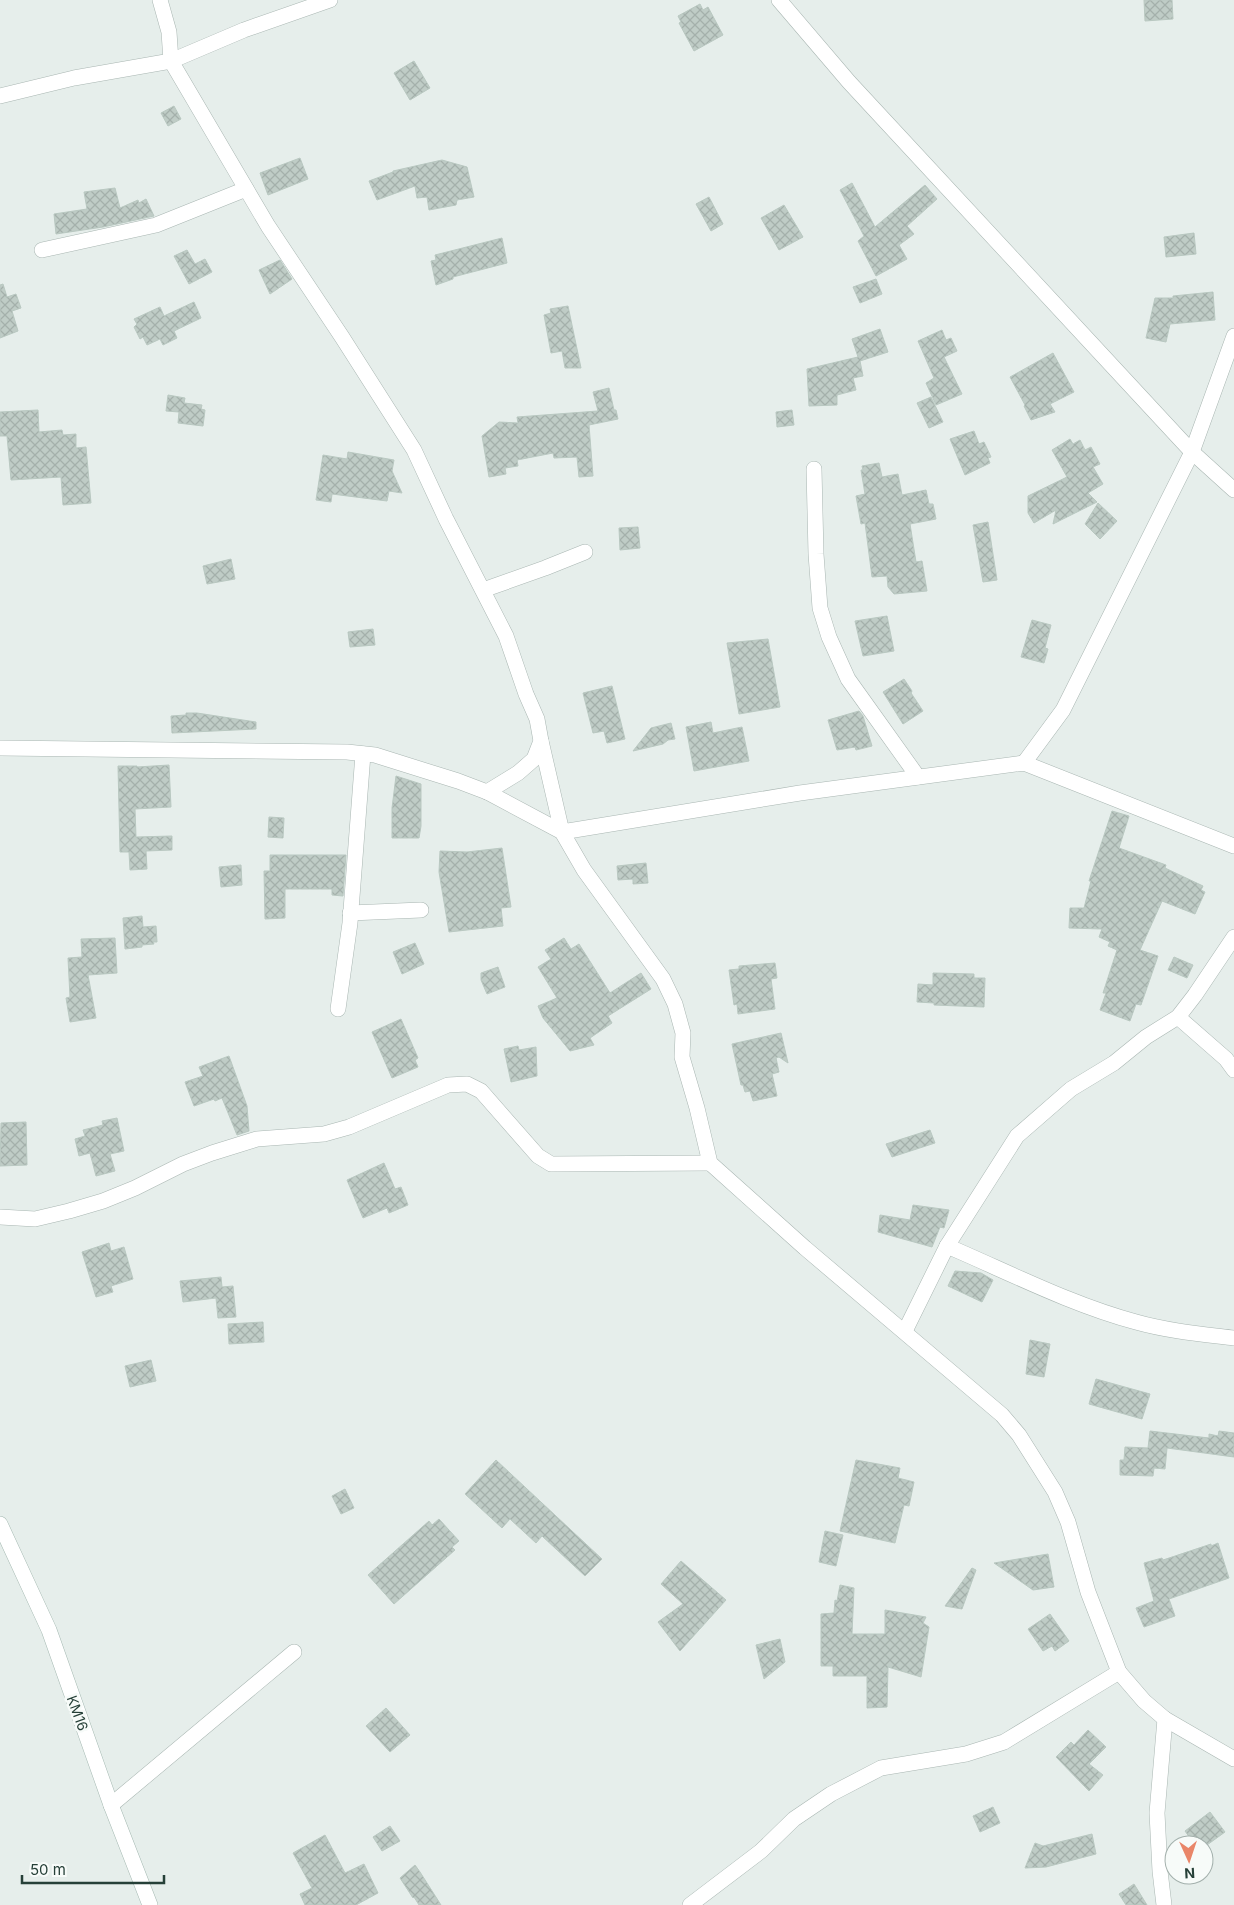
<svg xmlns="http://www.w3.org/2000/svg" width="1234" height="1905" font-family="Inter,sans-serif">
<defs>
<pattern id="building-cross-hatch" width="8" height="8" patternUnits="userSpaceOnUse" patternTransform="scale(1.25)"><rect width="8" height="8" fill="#bfccc6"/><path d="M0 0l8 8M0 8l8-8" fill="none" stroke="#a4b0ab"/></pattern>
</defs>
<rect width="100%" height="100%" fill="#e6eeeb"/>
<g fill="url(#building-cross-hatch)" stroke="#b9c8c1">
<polygon points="1144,0 1172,0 1173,19 1145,21"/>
<polygon points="700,4 703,10 708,7 723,35 694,51 679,23 681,22 678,16"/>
<polygon points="414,61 430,88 410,100 394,73"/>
<polygon points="174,106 181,119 168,126 161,113"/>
<polygon points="300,158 308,179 268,195 260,173"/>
<polygon points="442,160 467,167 474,197 457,200 456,205 429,210 427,197 417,198 415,186 377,200 369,181 393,172 393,171"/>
<polygon points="852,183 875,227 925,185 937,199 907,226 914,234 899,245 907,259 876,276 858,241 864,236 840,190"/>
<polygon points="115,188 120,208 138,200 139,203 146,199 154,216 103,227 56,234 54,214 87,209 84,192"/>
<polygon points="709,197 723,224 711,231 696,204"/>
<polygon points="784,205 803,237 779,250 761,218"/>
<polygon points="1194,233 1196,254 1166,257 1164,237"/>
<polygon points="502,238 507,263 453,277 453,279 436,285 431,261 436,260 435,255"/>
<polygon points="187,250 195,264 205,259 212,272 189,284 174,256"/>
<polygon points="280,260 292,279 270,294 259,270"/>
<polygon points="876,279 882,294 860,303 853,287"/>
<polygon points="3,284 7,297 16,294 21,308 12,311 18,331 0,338 0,285"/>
<polygon points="1213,292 1215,320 1170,324 1166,342 1146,338 1155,298 1173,298 1173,296"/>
<polygon points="194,302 201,318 174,331 177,338 163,345 160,339 147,345 143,337 140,339 134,327 137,324 134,319 160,307 164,316"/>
<polygon points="568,306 581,368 565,368 562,351 551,353 544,315 551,313 550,309"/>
<polygon points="880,329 888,352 860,361 863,376 853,378 856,390 837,395 837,405 809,406 807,369 858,357 852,339"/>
<polygon points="942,330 946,340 951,338 957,351 944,357 962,394 936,405 926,383 934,378 918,341"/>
<polygon points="1053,353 1074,392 1050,404 1055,412 1031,420 1024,406 1025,405 1010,377"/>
<polygon points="609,388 614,410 616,410 618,419 589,425 593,476 579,477 577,457 554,458 553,453 517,460 518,466 505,468 506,474 489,477 482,436 499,422 518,423 517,417 598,411 593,392"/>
<polygon points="168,395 185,398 184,403 202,405 201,409 205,410 203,426 178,423 179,412 166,411"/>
<polygon points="931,397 943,422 929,428 917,403"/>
<polygon points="38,410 39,432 62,430 63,435 76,434 76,448 86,447 91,503 63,505 61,477 11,480 7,436 0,436 0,412"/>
<polygon points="792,410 794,425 777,427 776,412"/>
<polygon points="974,431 979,444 984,442 991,457 988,458 990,463 965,475 950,439"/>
<polygon points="1070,439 1073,444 1080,440 1085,450 1091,447 1100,464 1093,467 1103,484 1088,493 1097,502 1053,524 1056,510 1034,523 1028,513 1028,496 1067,477 1052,450"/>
<polygon points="348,452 394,460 392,471 402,493 389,491 387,501 332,494 331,502 316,500 323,455 347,459"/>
<polygon points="879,463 882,477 898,474 902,495 926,490 929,504 933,504 936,519 910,524 916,562 922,561 927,591 894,594 888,587 887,576 872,577 865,523 861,524 856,496 865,494 861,470 863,470 862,466"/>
<polygon points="1098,503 1117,521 1100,539 1085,524"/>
<polygon points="988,522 997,580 983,582 973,525"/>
<polygon points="638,527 640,548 620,550 619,528"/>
<polygon points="231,559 235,579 207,584 203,566"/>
<polygon points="887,616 894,651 863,656 855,621"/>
<polygon points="1032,620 1051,625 1045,648 1048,649 1044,663 1021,657"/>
<polygon points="373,629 375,645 350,647 348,632"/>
<polygon points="768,639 780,707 739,714 727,643"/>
<polygon points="904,679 912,691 911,693 923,711 903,724 883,692"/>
<polygon points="612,686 625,739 607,743 604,731 593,733 583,693"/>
<polygon points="859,711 863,716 872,746 856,750 855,747 837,750 828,720"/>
<polygon points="186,713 197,713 256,722 256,729 172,733 171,716 186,715"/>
<polygon points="711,722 713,733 742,727 749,761 694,771 686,727"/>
<polygon points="671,723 675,739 668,740 663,744 633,751 651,728"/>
<polygon points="169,765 171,807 135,809 136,837 172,836 172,850 146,851 147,869 130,870 129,852 120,852 118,766 137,766 137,767"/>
<polygon points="396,776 421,784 421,826 419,838 392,838 392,808"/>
<polygon points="1112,811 1129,816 1119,848 1166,865 1165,868 1203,886 1201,890 1205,892 1195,914 1162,901 1140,950 1158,956 1141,1005 1136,1004 1130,1021 1100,1010 1106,993 1103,993 1117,950 1108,946 1110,942 1099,937 1102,929 1069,928 1070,908 1084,908 1091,881 1089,881"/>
<polygon points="269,817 284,818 283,838 268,837"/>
<polygon points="502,848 511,907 501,908 503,926 449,932 439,872 440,851 467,852"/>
<polygon points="270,855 346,855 343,896 332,895 332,889 285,889 285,918 265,919 264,871 270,871"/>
<polygon points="646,863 648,883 633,884 633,879 618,880 617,866"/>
<polygon points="241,865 242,885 221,887 219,867"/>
<polygon points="142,916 143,927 156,926 157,942 153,942 154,944 142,945 142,947 125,949 123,918"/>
<polygon points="115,938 117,973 88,975 96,1018 70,1022 66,998 70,997 68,958 82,957 81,939"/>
<polygon points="564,938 571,949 579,944 610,993 641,973 651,989 608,1016 612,1023 590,1038 594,1045 570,1051 543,1018 538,1006 557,998 538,967 551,959 545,950"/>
<polygon points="415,943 424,964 402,974 393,952"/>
<polygon points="1174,957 1193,965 1187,978 1168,970"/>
<polygon points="775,963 777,978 771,979 775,1009 738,1014 737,1004 734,1005 729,970 739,969 739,966"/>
<polygon points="498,967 505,987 487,994 481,980 481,973"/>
<polygon points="933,973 974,974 974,978 985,978 984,1007 934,1005 934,1003 917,1002 918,984 933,985"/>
<polygon points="401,1019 418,1058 415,1060 418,1067 392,1078 372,1032"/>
<polygon points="781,1033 788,1063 779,1057 776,1058 779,1072 772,1074 777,1096 753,1101 750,1091 745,1092 743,1085 741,1085 732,1044"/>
<polygon points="518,1046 519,1050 536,1047 537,1076 511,1082 504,1049"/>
<polygon points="229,1056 247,1106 249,1131 237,1135 222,1098 215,1101 214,1099 194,1106 185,1082 203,1076 199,1067"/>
<polygon points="117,1118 124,1151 110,1154 115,1171 96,1176 90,1153 79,1156 75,1139 85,1136 83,1130 103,1125 102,1121"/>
<polygon points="26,1122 27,1165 0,1166 1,1123"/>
<polygon points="930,1130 935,1143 892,1157 886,1144"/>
<polygon points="384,1163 395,1189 401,1187 408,1205 389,1213 387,1208 363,1218 347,1180"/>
<polygon points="913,1205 949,1210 944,1228 940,1227 932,1247 878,1232 880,1215 910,1220"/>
<polygon points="109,1243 111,1251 124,1247 133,1279 111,1286 113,1292 96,1297 82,1252"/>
<polygon points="955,1271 981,1273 993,1280 982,1302 948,1286"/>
<polygon points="221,1277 222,1287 233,1286 236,1317 218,1318 216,1298 183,1302 180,1281"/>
<polygon points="263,1322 264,1342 229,1344 228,1324"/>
<polygon points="1030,1340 1050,1344 1044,1377 1026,1374"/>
<polygon points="151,1360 156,1381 130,1387 125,1366"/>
<polygon points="1096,1379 1150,1394 1142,1419 1089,1404"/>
<polygon points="1150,1431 1209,1438 1209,1434 1218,1436 1219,1431 1234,1433 1234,1457 1167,1448 1165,1469 1154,1468 1153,1476 1120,1475 1120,1460 1124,1460 1125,1447 1148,1448"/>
<polygon points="496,1460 602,1559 585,1576 542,1536 536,1543 510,1519 502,1528 465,1494"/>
<polygon points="856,1460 900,1468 898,1478 914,1482 909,1506 904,1505 895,1543 840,1531"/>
<polygon points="345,1489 354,1508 341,1514 332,1496"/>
<polygon points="439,1519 459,1541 452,1547 455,1550 394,1604 368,1575 429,1521 432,1525"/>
<polygon points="825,1531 843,1535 836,1566 819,1562"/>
<polygon points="1218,1543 1229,1578 1169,1599 1175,1616 1144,1627 1136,1608 1154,1601 1144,1563 1162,1558 1163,1560 1211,1544 1211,1546"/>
<polygon points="1048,1554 1054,1587 1033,1590 994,1563"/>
<polygon points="681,1561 726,1600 680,1651 658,1622 683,1604 661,1584"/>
<polygon points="972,1568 976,1570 962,1609 945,1606"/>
<polygon points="840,1585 854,1588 852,1634 885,1634 885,1610 926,1617 923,1623 929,1627 921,1677 888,1667 887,1707 867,1708 867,1676 833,1676 833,1666 821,1666 821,1614 834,1613 835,1600 837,1601"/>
<polygon points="1050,1614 1069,1641 1055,1651 1052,1646 1043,1651 1028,1629"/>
<polygon points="780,1639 785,1662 764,1679 756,1645"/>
<polygon points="386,1708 410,1735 390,1752 366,1726"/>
<polygon points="1088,1730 1106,1747 1089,1764 1103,1775 1089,1791 1056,1757 1071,1742 1074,1745"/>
<polygon points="993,1807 1000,1823 980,1832 973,1816"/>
<polygon points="1210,1812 1225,1832 1207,1845 1195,1845 1185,1831"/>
<polygon points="390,1826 400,1841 382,1851 373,1837"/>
<polygon points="1092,1834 1096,1854 1046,1867 1025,1868 1035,1843 1043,1846"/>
<polygon points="325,1835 345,1873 364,1864 378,1893 356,1905 305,1905 300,1894 312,1888 293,1853"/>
<polygon points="415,1865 420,1872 441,1905 419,1905 414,1897 413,1898 400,1878"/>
<polygon points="1134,1884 1147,1905 1126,1905 1119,1894"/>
</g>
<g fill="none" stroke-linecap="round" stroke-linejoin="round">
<defs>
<g id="street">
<polyline points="160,0 169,32 171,61 268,226 342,337 414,450 446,519 506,636 526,694 537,719 541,741 534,759 518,773 487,792"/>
<polyline points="779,0 849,82 1192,452 1234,490"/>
<polyline points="0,96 74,78 171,61 244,30 330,0"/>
<polyline points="42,250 156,225 246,189"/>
<polyline points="814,469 816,554 820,608 829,637 848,679 918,777"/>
<polyline points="483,590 545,568 585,552"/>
<polyline points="541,741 562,832 800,793 1024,763 1234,846"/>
<polyline points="0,748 347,752 375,755 458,781 487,792 562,832 584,870 663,979 675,1004 683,1033 682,1057 697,1108 710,1163 805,1248 1002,1415 1019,1435 1055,1492 1068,1522 1088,1592 1119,1672 1144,1701 1165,1719 1234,1759"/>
<polyline points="1024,763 1063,710 1192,452 1234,336"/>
<polyline points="350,913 421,910"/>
<polyline points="338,1009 350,923 363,754"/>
<polyline points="1178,1017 1226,1059 1234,1070"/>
<polyline points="0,1217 35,1219 69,1211 103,1201 135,1188 183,1164 212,1153 257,1139 324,1134 349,1127 448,1085 467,1084 481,1091 538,1156 551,1164 710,1163"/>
<path d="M947,1246C1008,1272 1072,1305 1136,1322C1168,1331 1201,1334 1234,1338"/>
<polyline points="905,1331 947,1246 1017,1136 1071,1089 1114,1063 1146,1037 1178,1017 1195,995 1234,937"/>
<polyline points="111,1805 294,1652"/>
<polyline points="690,1905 761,1851 794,1819 831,1794 881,1768 966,1754 1004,1742 1119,1672"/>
<polyline points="1164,1905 1160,1871 1157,1813 1165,1719"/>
</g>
<polyline id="secondary" points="0,1524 49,1630 111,1805 150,1905"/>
</defs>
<use href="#street" stroke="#a9b6b2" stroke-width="16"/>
<use href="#secondary" stroke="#a5b9b2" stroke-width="16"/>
<use href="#street" stroke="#fff" stroke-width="15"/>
<use href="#secondary" stroke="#fff" stroke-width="15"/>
</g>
<g text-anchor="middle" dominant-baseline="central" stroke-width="5" stroke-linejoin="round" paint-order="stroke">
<g font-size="14" fill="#264038" stroke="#f7fbf9">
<text transform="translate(78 1713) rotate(70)">KM16</text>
</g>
</g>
<g transform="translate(1189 1860) rotate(177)"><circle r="24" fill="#f7fbf9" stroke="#a3b0ac"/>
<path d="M0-4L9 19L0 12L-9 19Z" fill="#e98669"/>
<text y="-8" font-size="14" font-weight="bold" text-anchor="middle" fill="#264038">N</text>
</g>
<path d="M22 1875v8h142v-8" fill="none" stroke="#264038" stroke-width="2.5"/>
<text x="30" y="1875" font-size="15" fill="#264038" stroke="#f7fbf9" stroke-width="4" paint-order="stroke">50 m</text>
</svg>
